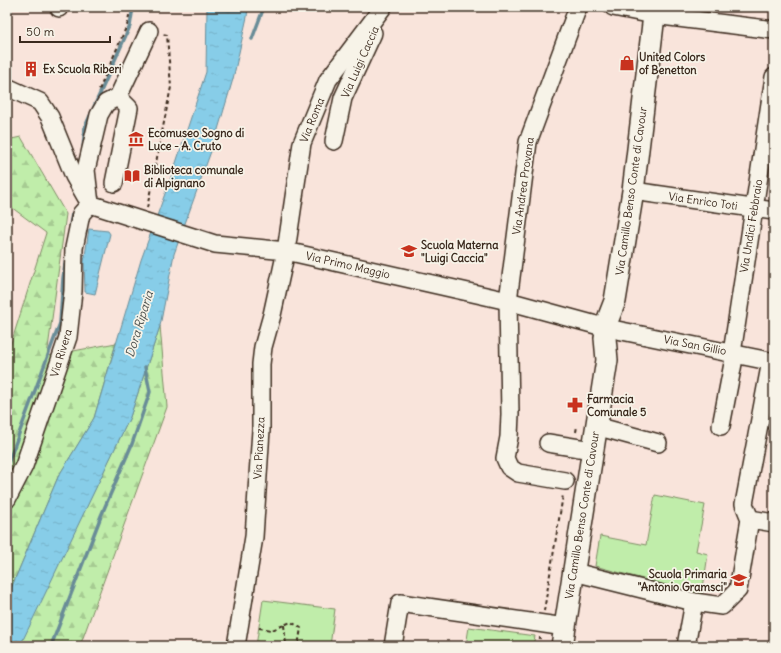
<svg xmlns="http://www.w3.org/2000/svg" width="781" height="653" font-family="Delius,sans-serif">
<defs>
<pattern id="forest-firs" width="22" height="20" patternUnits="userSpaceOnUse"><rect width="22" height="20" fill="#c0edaa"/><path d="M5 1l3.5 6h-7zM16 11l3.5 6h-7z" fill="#a6cb92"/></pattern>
<pattern id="water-ripples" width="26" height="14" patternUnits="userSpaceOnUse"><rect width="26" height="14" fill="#87cde8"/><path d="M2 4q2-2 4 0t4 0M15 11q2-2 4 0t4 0" fill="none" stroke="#75b0c7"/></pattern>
</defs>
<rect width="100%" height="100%" fill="#f9e4db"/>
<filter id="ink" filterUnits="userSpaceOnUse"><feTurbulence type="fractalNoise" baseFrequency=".025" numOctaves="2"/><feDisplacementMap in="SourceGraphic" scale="8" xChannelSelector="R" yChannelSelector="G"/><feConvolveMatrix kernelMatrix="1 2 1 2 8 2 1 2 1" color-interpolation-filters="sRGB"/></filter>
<g filter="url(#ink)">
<g fill="#c0edaa" stroke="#7e8c64">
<polygon points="655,495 705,505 696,551 708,554 702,595 595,566 600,536 646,545"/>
<polygon points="263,600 335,609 330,646 256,646"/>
<polygon points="469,627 535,636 533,646 466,646"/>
</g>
<g fill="url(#forest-firs)" stroke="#7e8c64">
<polygon points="21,137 66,214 47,356 116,343 94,418 58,477 7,598 7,356 46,233 7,204 7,140"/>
<polygon points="160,326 167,407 80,646 19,646 130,417"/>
</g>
<g fill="url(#water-ripples)" stroke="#698c97">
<polygon points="207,7 248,7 247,17 233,79 214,143 174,254 160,326 130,417 20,646 7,646 7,598 58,477 94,418 141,260 175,166 206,72"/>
<polygon points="89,229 108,231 110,234 95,294 85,292 84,262"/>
</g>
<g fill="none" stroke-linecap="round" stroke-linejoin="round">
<g stroke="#698c97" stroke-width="3.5">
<polyline points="252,39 264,7"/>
<polyline points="83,148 85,127 130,26 133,7"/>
<polyline points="70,225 72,214"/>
<polyline points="7,466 60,323 63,278 66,257"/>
<polyline points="51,646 101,516 132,444 150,392 145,367"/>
</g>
<defs>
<g id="minor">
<polyline points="613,7 654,15 774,30"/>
<polyline points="59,8 59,7"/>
<polyline points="7,87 40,102 50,117 74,176 86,197"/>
<polyline points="334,141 343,98 373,33"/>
<polyline points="114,183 129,108 118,97"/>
<polyline points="633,191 774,211"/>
<polyline points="90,204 215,244 286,251 508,301 607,328"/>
<polyline points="90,204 86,170 99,115 106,103 118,97 149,31"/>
<polyline points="617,330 774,362"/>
<polyline points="732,353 774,77"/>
<polyline points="596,426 658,443"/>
<polyline points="721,426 735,353"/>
<polyline points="548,443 592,450"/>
<polyline points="565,481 518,473 509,467 505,458 509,437 510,414 508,301 528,142 578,7"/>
<polyline points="7,499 24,466 68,337 73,291 74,248 81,214 90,204"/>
<polyline points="750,519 744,504 771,361"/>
<polyline points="574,572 694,602 722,606 738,590 750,519 774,523"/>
<polyline points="236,646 254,537 261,430 261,364 263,347 272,315 286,251 302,143 328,80 383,7"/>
<polyline points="393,646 400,603 565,627"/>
<polyline points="686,646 694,602"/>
</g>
<polyline id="major" points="562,646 607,360 605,338 608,319 615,301 633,191 655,7"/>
</defs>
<use href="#minor" stroke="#3b2a1e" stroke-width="20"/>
<use href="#major" stroke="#3b2a1e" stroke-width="24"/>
<g stroke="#3b2a1e" stroke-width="2" stroke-dasharray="4 3" stroke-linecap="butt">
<polyline points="99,90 128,23 130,7"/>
<polyline points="147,208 171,87 167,35 162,34"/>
<polyline points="576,432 577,426"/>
<polyline points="544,611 563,495"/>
<polyline points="284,625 286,646"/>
<polyline points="259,628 272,630 291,622 301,628 298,646"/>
<polyline points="539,646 540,637"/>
</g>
<use href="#minor" stroke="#f7f3e8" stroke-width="17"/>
<use href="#major" stroke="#f7f3e8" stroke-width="21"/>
</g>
</g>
<defs>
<symbol id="shop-bare" viewBox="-9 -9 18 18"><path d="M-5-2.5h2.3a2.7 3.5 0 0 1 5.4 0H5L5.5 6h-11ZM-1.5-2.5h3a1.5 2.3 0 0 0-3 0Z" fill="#c8321e" stroke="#f7f3e8" stroke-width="2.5" paint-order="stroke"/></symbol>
<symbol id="building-bare" viewBox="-9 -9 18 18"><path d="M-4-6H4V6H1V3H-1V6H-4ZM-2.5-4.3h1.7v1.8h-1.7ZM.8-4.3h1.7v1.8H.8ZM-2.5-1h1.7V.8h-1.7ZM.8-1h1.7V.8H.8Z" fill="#c8321e" stroke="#f7f3e8" stroke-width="2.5" paint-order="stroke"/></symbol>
<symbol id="museum-bare" viewBox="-9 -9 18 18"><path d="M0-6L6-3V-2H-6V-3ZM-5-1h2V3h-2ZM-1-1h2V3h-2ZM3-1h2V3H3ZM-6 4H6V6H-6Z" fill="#c8321e" stroke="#f7f3e8" stroke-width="2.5" paint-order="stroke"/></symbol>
<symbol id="library-bare" viewBox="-9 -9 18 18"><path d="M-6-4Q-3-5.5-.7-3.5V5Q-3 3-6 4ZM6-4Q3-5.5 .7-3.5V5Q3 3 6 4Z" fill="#c8321e" stroke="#f7f3e8" stroke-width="2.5" paint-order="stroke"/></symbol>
<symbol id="school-bare" viewBox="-9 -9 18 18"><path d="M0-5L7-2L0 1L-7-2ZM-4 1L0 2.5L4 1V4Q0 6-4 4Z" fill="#c8321e" stroke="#f7f3e8" stroke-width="2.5" paint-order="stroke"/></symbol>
<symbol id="pharmacy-bare" viewBox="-9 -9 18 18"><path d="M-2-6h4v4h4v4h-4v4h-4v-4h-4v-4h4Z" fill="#c8321e" stroke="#f7f3e8" stroke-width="2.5" paint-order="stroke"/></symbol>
</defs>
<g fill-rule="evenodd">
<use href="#shop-bare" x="616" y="52" width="22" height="22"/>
<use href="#building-bare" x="20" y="58" width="22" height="22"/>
<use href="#museum-bare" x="125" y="128" width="22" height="22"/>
<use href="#library-bare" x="121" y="165" width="22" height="22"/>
<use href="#school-bare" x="398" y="240" width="22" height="22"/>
<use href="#pharmacy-bare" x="564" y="394" width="22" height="22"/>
<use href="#school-bare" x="728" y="569" width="22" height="22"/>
</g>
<g text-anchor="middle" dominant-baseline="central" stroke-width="3.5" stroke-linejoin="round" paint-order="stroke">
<g font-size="11" font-weight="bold" fill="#3b2a1e" stroke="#f7f3e8" text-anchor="start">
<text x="639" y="57">United Colors<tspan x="639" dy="13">of Benetton</tspan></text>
<text x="43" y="69">Ex Scuola Riberi</text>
<text x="148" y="133">Ecomuseo Sogno di<tspan x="148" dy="13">Luce - A. Cruto</tspan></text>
<text x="144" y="170">Biblioteca comunale<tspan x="144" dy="13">di Alpignano</tspan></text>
<text x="421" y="245">Scuola Materna<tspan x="421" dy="13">"Luigi Caccia"</tspan></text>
<text x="587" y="399">Farmacia<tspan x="587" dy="13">Comunale 5</tspan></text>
<text x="727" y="574" text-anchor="end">Scuola Primaria<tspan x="727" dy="13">"Antonio Gramsci"</tspan></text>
</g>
<g font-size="11" fill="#3b2a1e" stroke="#f7f3e8">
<text transform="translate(360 62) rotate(-66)">Via Luigi Caccia</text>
<text transform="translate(312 120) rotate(-68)">Via Roma</text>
<text transform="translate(523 186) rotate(-82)">Via Andrea Provana</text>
<text transform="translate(631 191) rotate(-82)">Via Camillo Benso Conte di Cavour</text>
<text transform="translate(703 201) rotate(8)">Via Enrico Toti</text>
<text transform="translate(751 226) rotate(-81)">Via Undici Febbraio</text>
<text transform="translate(348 265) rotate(13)">Via Primo Maggio</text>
<text transform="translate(695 345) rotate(11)">Via San Gillio</text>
<text transform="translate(61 353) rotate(-73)">Via Rivera</text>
<text transform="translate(259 448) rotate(-87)">Via Pianezza</text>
<text transform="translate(582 515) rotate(-81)">Via Camillo Benso Conte di Cavour</text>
</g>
<g font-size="12" font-style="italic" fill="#4e5350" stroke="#f7f3e8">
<text transform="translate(139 324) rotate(-73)">Dora Riparia</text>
</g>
</g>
<rect width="781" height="653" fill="none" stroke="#f7f3e8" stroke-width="24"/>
<rect x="12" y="12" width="757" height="629" fill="none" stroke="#3b2a1e" stroke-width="1.5" filter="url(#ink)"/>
<path d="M20 36v6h90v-6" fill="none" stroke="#3b2a1e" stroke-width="2"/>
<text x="26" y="36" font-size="12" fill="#3b2a1e" stroke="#f7f3e8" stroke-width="3" paint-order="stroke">50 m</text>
</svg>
